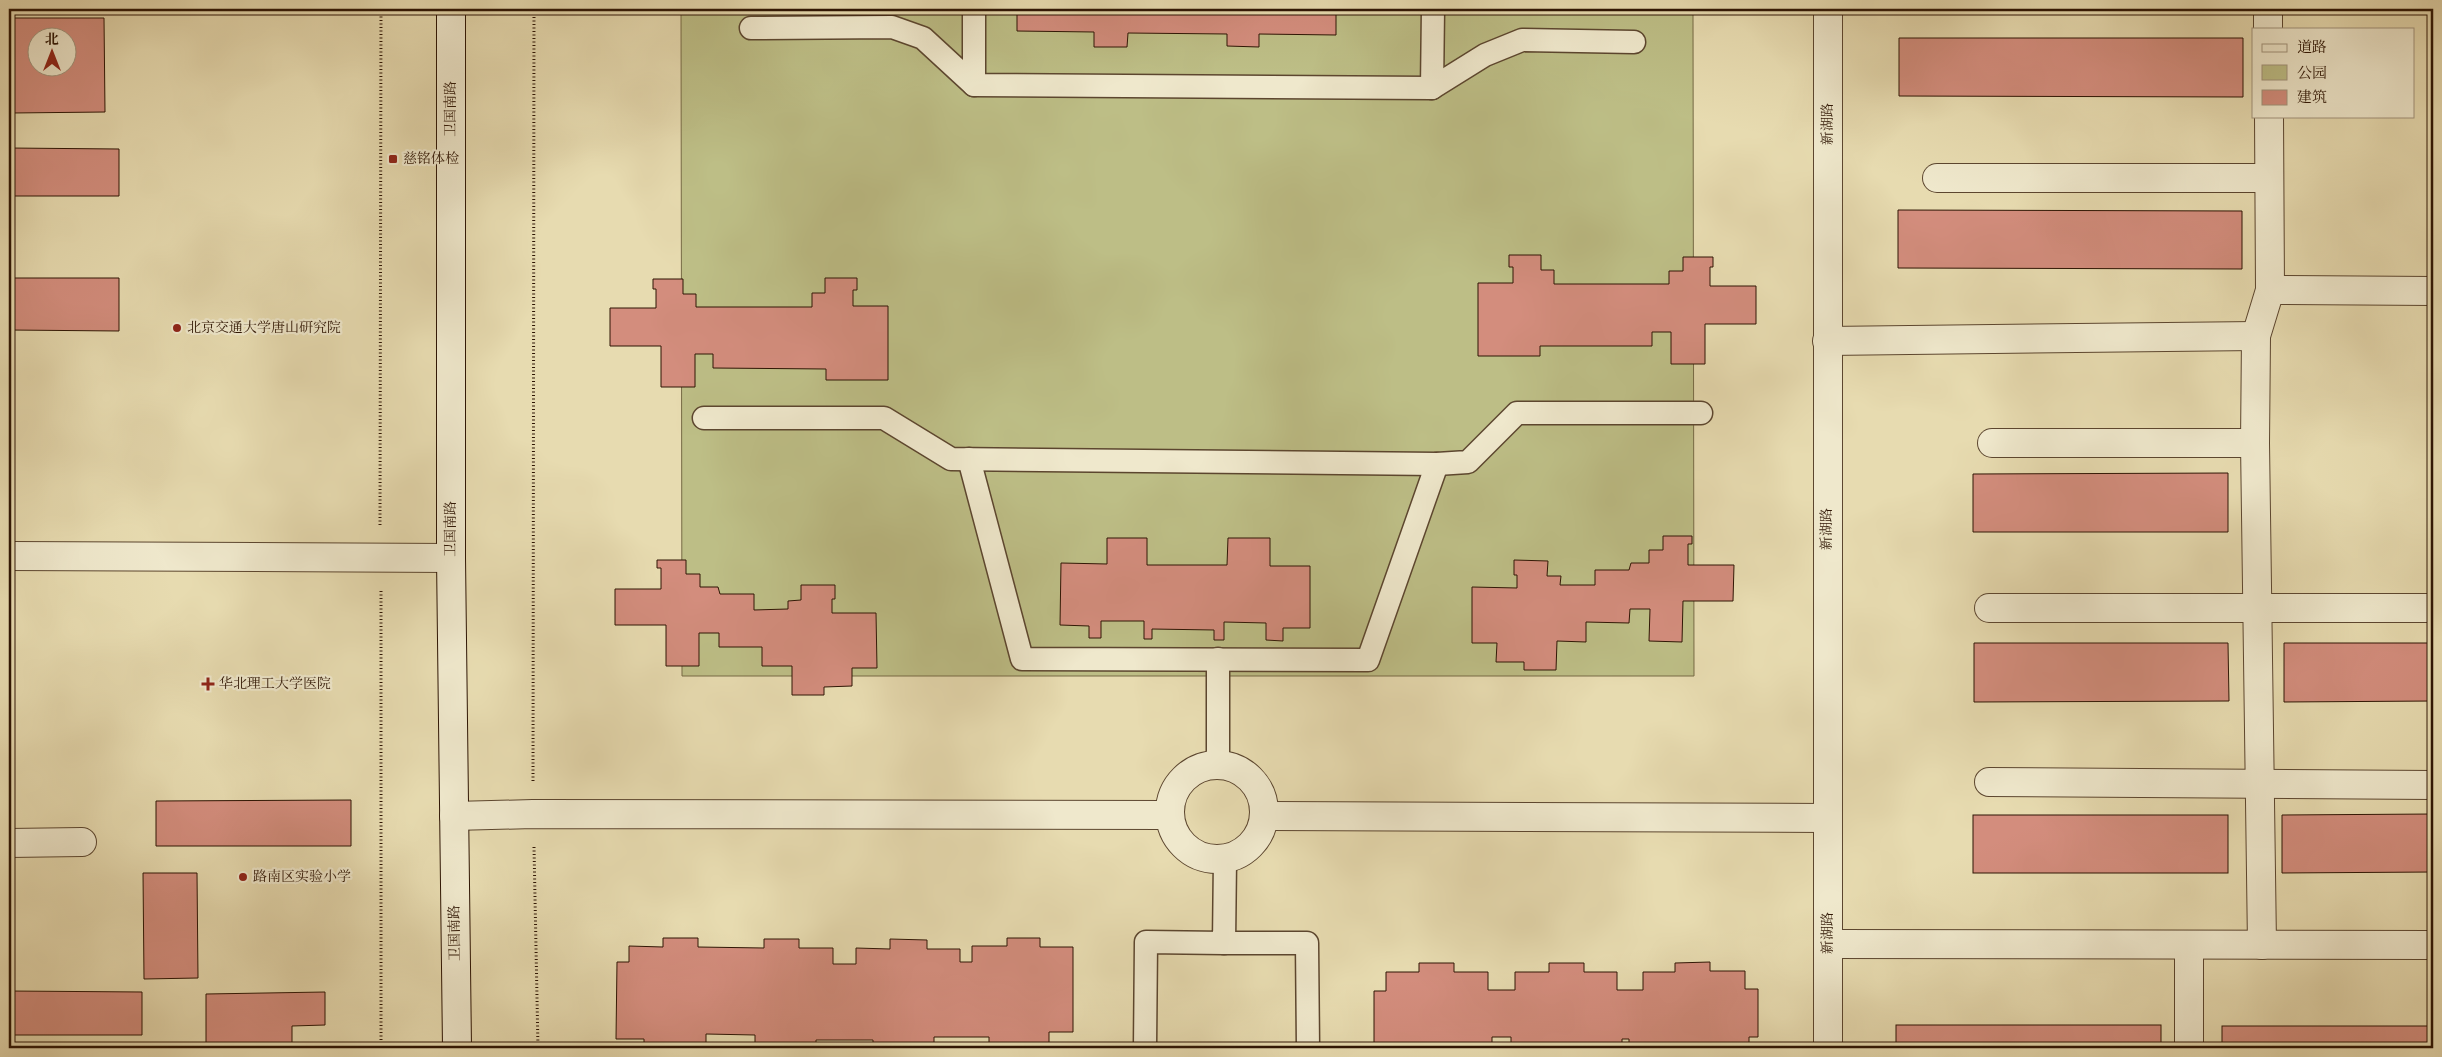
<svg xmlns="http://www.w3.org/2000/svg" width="2442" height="1057" font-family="'IM FELL English','Noto Serif SC',serif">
<rect width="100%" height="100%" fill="#e7dbb0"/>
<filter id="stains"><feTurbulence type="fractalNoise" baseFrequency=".004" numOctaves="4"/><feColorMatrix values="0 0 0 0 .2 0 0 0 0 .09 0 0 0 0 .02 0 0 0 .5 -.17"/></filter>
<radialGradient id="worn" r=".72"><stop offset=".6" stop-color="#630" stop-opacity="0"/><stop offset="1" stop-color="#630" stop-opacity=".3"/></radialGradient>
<polygon fill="#bdbe86" stroke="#766a45" points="681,9 1693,9 1694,676 682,676"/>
<g fill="#d38d7d" stroke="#2e1504" fill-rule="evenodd">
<rect x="662" y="9" width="34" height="5"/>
<polygon points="1017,9 1336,9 1336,35 1259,34 1259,47 1227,46 1227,34 1128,33 1127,47 1094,47 1094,32 1017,31"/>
<rect x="1649" y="9" width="34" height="3"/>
<path d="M12,18H104L105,112L12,113ZM38,38H68V68H38Z"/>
<polygon points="1899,38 2243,38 2243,97 1899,96"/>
<polygon points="9,148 119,149 119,196 9,196"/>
<polygon points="1898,210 2242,211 2242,269 1898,268"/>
<polygon points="1509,255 1541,255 1541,270 1554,270 1554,284 1669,284 1669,271 1683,271 1683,257 1713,257 1713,267 1710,267 1710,286 1756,286 1756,324 1705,324 1705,364 1671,364 1671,332 1652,332 1652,346 1540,346 1540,356 1478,356 1478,283 1513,283 1513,267 1509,267"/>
<polygon points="9,278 119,278 119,331 9,330"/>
<polygon points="825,278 857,278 857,290 853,290 853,306 888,306 888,380 826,380 826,369 713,368 713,354 695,354 695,387 661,387 661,346 610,346 610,308 656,308 656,289 653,289 653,279 683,279 683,294 696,294 696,307 812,307 812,293 825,293"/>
<polygon points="2228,473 2228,532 1973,532 1973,474"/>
<polygon points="1663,536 1692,536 1692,544 1688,544 1688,565 1734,565 1733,601 1683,601 1682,642 1649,641 1650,609 1630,609 1629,623 1586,622 1586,642 1557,641 1556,670 1524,670 1524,662 1496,662 1497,643 1472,643 1472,587 1517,588 1517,575 1514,575 1514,560 1548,561 1547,576 1561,576 1560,585 1595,585 1595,570 1629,570 1631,563 1649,563 1649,550 1663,550"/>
<polygon points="1107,538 1147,538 1147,565 1227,565 1228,538 1270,538 1270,566 1310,566 1310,628 1283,628 1283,641 1266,640 1266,623 1224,622 1224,640 1214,640 1214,630 1152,629 1152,639 1144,639 1144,621 1101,621 1101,638 1089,638 1089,626 1060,625 1061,563 1107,564"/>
<polygon points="657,560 686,560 686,574 700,574 700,587 718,587 720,594 754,594 754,610 788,609 788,601 801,600 801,585 835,585 835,599 832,599 832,613 876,613 877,668 852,668 852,686 824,687 824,695 792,695 792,666 762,666 762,647 719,647 719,633 699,633 699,666 666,666 666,625 615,625 615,589 661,589 661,568 657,568"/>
<polygon points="1974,643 2228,643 2229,701 1974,702"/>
<polygon points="2284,643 2433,643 2433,701 2284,702"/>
<polygon points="351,800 351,846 156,846 156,801"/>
<polygon points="2433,814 2433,872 2282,873 2282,815"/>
<rect x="1973" y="815" width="255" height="58"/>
<polygon points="143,873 197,873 198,978 144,979"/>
<polygon points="663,938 698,938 698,947 764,948 764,939 799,939 799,948 833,948 833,964 856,964 856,948 890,949 890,939 927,940 927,949 960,949 960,962 972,962 972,946 1007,946 1007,938 1040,938 1040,947 1073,947 1073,1032 1049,1032 1049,1048 989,1048 989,1037 934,1037 934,1048 873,1048 873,1040 816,1040 816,1048 755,1048 755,1035 706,1034 706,1048 644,1048 644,1039 616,1039 617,962 629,962 629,946 663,947"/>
<polygon points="1710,962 1710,971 1745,971 1745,989 1758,989 1758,1037 1749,1037 1749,1048 1629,1048 1629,1039 1622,1039 1622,1048 1511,1048 1511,1037 1492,1037 1492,1048 1374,1048 1374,991 1386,991 1386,972 1419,972 1419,963 1454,963 1454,972 1488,972 1488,990 1515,990 1515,972 1549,972 1549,963 1584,963 1584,972 1617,972 1617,990 1643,990 1643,972 1675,972 1675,963"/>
<polygon points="9,991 142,992 142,1035 9,1035"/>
<polygon points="325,992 325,1025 292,1026 292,1044 206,1044 206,994"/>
<rect x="1896" y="1025" width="265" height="23"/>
<rect x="2222" y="1026" width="211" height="22"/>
</g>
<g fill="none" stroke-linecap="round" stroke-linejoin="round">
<defs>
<g id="service">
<polyline points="974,9 974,85"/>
<polyline points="751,28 892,27 923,38 974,85 1432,88 1485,55 1522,40 1634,42"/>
<polyline points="1432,88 1433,9"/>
<polyline points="704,418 884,418 951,459 1437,464 1468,462 1517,413 1701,413"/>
<polyline points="969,459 1022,659 1368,660 1437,464"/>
<polyline points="1218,765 1218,659"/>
<polyline points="1224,943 1307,943 1308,1048"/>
<polyline points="1145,1048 1146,942 1224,943 1225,859"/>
</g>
<g id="minor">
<polyline points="2268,9 2268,29"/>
<polyline points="1937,178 2269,178"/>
<polyline points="2270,290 2433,291"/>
<polyline points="1827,341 2256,336"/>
<polyline points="1992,443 2255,443"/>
<polyline points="9,556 451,558"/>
<polyline points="1989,608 2433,608"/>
<circle cx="1217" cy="812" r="47"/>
<polyline points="1989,782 2433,785"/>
<polyline points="454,816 533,814 1170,815"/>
<polyline points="1264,816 1827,818"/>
<polyline points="9,843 82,842"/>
<polyline points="1828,944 2433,945"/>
<polyline points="2189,945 2189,1048"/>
<polyline points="2262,945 2255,443 2256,336 2270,290 2269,116"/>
</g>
<polyline id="tertiary" points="1828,1048 1828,9"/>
<polyline id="secondary" points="451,9 451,558 457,1048"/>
</defs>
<use href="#service" stroke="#5c462f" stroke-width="25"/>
<use href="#minor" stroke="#5c462f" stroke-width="30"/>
<use href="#tertiary" stroke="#5c462f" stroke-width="30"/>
<use href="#secondary" stroke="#2e1504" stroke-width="30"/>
<g stroke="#2e1504" stroke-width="3" stroke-dasharray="1 2.5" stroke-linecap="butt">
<polyline points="380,525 381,9"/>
<polyline points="381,591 381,1048"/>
<polyline points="533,781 534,9"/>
<polyline points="534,847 538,1048"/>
</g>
<use href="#service" stroke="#efe8cc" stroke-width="22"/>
<use href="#minor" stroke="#efe8cc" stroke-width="28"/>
<use href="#tertiary" stroke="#efe8cc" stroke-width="28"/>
<use href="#secondary" stroke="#efe8cc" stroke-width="28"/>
</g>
<g fill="#8f2418" stroke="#efe8cc" stroke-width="2">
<rect x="388" y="154" width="10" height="10" rx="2.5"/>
<circle cx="177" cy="328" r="5"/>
<path d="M205.5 676.5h5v5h5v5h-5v5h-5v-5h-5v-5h5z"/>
<circle cx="243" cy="877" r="5"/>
</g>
<g text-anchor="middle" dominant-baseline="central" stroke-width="4.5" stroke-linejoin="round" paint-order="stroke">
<g font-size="14" fill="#2e1504" stroke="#efe8cc">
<text transform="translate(451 109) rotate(-90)">卫国南路</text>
<text transform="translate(1828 124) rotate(-90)">新湖路</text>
<text transform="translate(451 529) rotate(-90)">卫国南路</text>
<text transform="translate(1827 529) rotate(-90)">新湖路</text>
<text transform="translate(455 933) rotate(-91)">卫国南路</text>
<text transform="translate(1828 933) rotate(-90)">新湖路</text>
</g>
<g font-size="14" fill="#2e1504" stroke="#efe8cc" text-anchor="start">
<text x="403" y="159">慈铭体检</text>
<text x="187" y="328">北京交通大学唐山研究院</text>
<text x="219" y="684">华北理工大学医院</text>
<text x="253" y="877">路南区实验小学</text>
</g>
</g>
<rect width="2442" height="1057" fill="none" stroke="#e7dbb0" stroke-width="30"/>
<rect x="10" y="10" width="2422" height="1037" fill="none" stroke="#2e1504" stroke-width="2.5"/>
<rect x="15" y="15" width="2412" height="1027" fill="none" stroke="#2e1504"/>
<rect x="2252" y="28" width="162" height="90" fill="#efe8cc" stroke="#a2947c"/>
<rect x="2262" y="44" width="25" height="8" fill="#efe8cc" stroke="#a2947c"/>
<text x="2297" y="52" font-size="15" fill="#2e1504">道路</text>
<rect x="2262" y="65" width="25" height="15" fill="#bdbe86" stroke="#a2947c"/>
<text x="2297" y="78" font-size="15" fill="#2e1504">公园</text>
<rect x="2262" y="90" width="25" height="15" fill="#d38d7d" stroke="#a2947c"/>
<text x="2297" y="102" font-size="15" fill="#2e1504">建筑</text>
<g transform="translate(52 52)"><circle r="24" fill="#efe8cc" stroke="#a2947c"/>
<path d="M0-4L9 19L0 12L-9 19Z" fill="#8f2418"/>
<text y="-8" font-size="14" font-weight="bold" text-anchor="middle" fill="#2e1504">北</text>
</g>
<rect width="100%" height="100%" filter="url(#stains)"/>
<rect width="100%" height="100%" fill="url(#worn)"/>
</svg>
